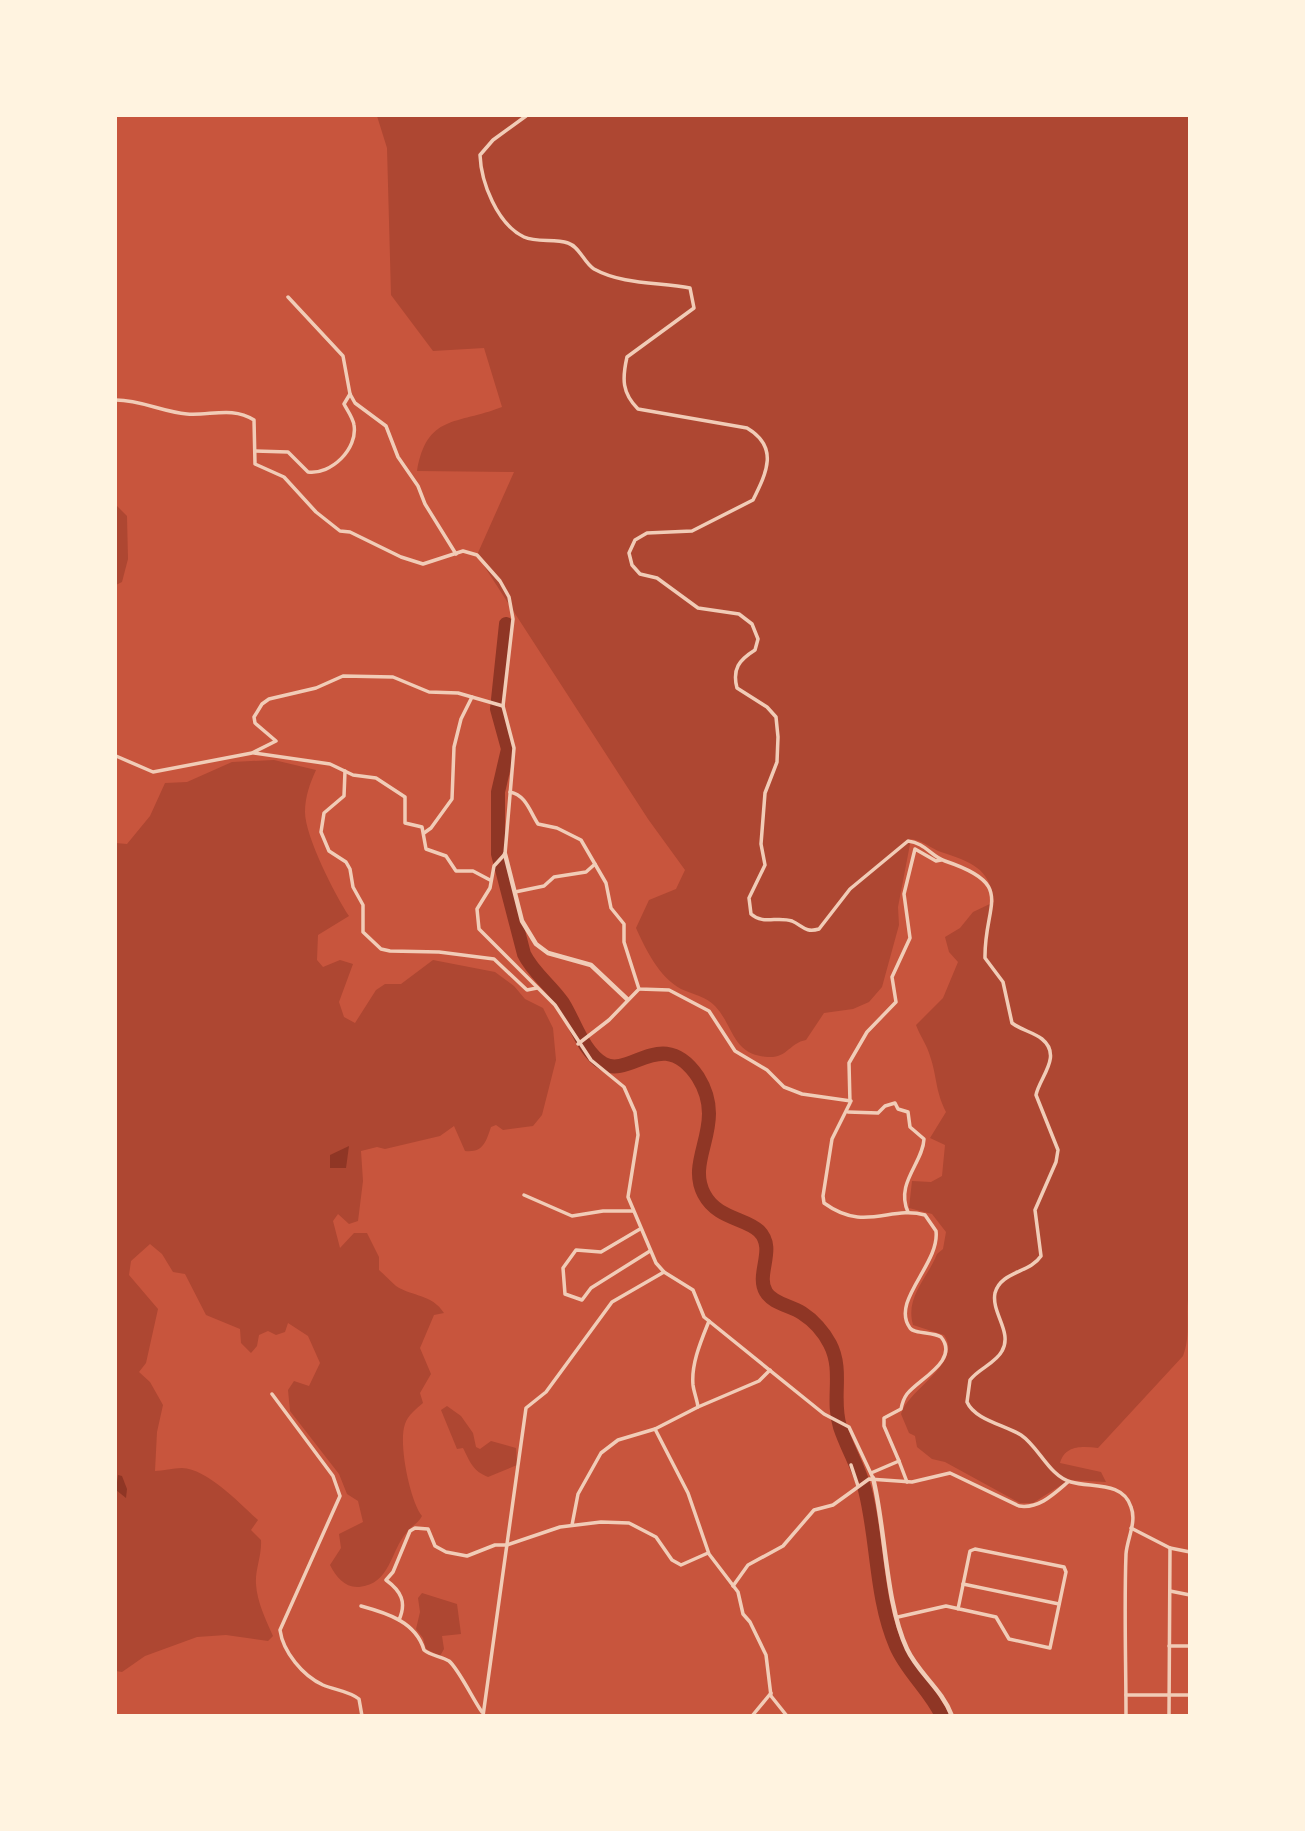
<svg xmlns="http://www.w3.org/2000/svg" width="1305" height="1831" font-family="Cabin,sans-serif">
<rect width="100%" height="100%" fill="#c8553d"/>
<g fill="#ae4732">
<path d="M377,116H1189L1190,1288C1184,1311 1192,1333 1183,1356L1098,1448C1082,1446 1065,1445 1060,1463L1101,1472L1106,1482L1069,1480L1033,1503H1020L945,1462L932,1459L917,1447L915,1436L909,1433L901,1414C908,1389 964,1363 944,1335L913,1325C905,1297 927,1279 937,1254L943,1249L946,1232L932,1214L909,1208L912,1181L931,1182L942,1176L945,1145L930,1138L946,1112C935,1090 937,1076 930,1056C927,1045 920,1036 916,1025L943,998L958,962L949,952L945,937L960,928L973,912L994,902C990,867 970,862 941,852C930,848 924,841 911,839L898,907L899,925L882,987L869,1002L853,1009L824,1013L806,1040C789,1043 788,1058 768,1057C732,1055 734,1026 715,1006C707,997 692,994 681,989C659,977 646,950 636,928L649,900L676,889L685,870L648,819L477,555L514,472L417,471C427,414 456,425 502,407L484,348L433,351L391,295L387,148Z"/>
<polygon points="116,505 127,516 128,559 122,582 116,585"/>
<path d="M274,760L316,770C310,783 305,797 305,812C305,836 335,895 349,916L318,935L317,960L323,967L340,960L353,964L339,1002L344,1017L355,1023L376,990L385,984H401L433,960L495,972L514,986L525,999L543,1008L553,1028L556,1060L542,1115L533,1126L503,1130L496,1125L491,1127C486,1142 483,1153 465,1151L454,1126L440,1136L385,1149L377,1147L361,1151L363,1181L358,1221L349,1224L338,1214L333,1221L340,1248L354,1233H367L379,1257V1270C385,1275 390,1281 396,1286C413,1297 432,1294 444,1313L434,1315L420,1348L431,1374L420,1393L423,1403C416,1409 408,1415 405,1424C398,1443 410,1501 422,1516C418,1524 412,1525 407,1532C390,1551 391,1584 359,1587C345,1588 336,1577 330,1565L341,1548L339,1534L363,1522L358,1501L347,1494L339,1474L290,1411L288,1390L294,1381L309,1386L320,1363L308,1336L288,1323L285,1332L276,1335L268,1331L259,1335L257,1346L251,1353L241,1343L240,1329L206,1315L185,1274L173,1272L162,1254L150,1244L131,1261L129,1275L158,1309L146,1363L139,1372L150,1382L163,1405L157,1432L155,1471C163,1471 173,1468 182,1468C208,1469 240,1504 258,1520L251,1530L261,1540C262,1555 255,1570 256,1584C257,1602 266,1620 273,1636L268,1641L226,1635L197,1637L145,1656L122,1672L116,1671V843L127,844L150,816L165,783L187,782L232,762Z"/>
<path d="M447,1406L461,1416L473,1433L476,1447L480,1449L491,1441L516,1448L517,1465L488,1477C473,1471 470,1462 463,1448L457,1449L441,1410Z"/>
<polygon points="422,1593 457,1604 461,1634 442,1636 444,1649 440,1656 426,1649 423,1638 416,1629 420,1612 418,1598"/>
</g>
<g fill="#8f3625">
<polygon points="349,1146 346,1168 330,1168 330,1155"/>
<polygon points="118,1475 122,1476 127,1489 126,1498 116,1490"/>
</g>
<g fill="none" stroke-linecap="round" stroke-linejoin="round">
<path stroke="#8f3625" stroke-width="14" d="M506,624L497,709L508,749L498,792V854L524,954C533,973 551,985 563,1003C575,1022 583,1052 604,1064C631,1078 663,1025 698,1077C728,1125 685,1158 704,1194C717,1219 746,1218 759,1231C777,1249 755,1274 766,1292C772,1303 791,1306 802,1313C813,1320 824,1332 830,1344C844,1371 831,1399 840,1427C847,1448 859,1468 865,1490C878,1541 875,1597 896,1646C907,1672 930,1690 942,1716"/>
<g stroke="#f1ccb7" stroke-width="3.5">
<path d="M526,116L493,140L480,155C481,182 497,224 524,237C537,243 555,238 568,243C580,247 584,263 594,269C623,285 659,282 690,288L694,308L627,357C622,379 622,393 638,409L747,428C779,447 767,472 753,500L692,531L647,533L635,540L629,553L632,565L640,574L657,578L698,608L739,614L752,624L758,639L755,650C739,660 732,669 737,688L767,707L776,717L778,737L777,762L765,793L761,844L765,865L749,898L751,914C763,925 777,916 792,921C803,926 805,933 819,929L850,889L908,841C925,843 931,856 945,861C1017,885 984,903 985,958L1003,982L1012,1023C1021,1030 1033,1032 1042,1039C1063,1056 1039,1078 1036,1095L1058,1150L1056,1162L1035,1210L1041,1256C1030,1273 1001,1271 995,1293C991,1313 1013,1332 1002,1351C996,1363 978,1369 970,1380L967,1402C975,1420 1005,1425 1021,1435C1039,1447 1049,1476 1071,1482C1091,1488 1123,1481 1131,1507C1137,1522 1127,1539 1126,1554C1124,1608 1126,1662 1126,1716"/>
<polyline points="288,297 343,356 350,394 355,403 386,426 398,457 418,486 425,504 456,554"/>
<path d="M116,400C141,400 163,412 187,414C210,416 232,406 254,420L255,464L284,477L316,512L340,531L350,532L401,557L423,564L463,551L477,555L500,581L509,597L513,619L503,706L514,748L505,854L494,866L490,888L477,909L479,929L555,1005L591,1060L624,1087L635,1112L638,1135L628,1197L656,1263L664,1272L693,1290L704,1317L824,1414L849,1427L873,1478"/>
<path d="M255,451L288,452L308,472C331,475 358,449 354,425C353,418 347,410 344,404L350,394"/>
<polyline points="254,753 330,764 353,775 376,778 405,797 405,823 422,827 426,849 446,856 456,871 473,871 490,880"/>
<polyline points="116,756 153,772 252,753 276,741 255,723 254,717 262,704 269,699 316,688 343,676 393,677 429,692 458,693 503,706"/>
<polyline points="345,771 344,796 324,813 321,832 329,851 346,862 350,869 353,887 363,905 363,932 381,949 390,951 439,952 494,959 527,990 537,988"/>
<path d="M510,792C526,795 530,812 538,824L557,828L581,840L606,883L611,908L624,924V942L639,989L669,990L709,1011L735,1051L767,1070L784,1087L802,1094L851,1101"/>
<polyline points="424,833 431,828 452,799 454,747 461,719 472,697"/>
<polyline points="515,892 544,886 554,877 586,872 595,864"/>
<polyline points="578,1044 609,1020 639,989"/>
<path d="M848,1112L878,1113L885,1106L895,1103L898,1109L908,1112L910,1127L924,1139C923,1163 895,1183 908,1212"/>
<polyline points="524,1195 572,1216 603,1211 633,1211"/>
<polyline points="640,1229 601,1252 576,1250 563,1268 565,1294 582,1300 591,1288 650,1251"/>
<path d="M272,1394L333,1476L340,1496L280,1630C283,1652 303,1676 323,1685C335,1690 349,1691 359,1699L362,1716"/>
<polyline points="698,1407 759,1381 770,1370"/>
<polyline points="655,1429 688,1493 709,1554 738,1592 743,1614 750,1622 766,1655 771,1696 787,1716"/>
<polyline points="899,1461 907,1482"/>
<polyline points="851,1465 858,1486"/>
<path d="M871,1473L899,1461L884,1426V1418L901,1409C902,1404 904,1398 907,1394C919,1379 960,1360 941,1337C933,1332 914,1334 910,1328C890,1301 940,1264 936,1231L925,1215C890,1205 865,1233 824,1203L823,1196L832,1139L850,1103L849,1063L867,1032L896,1002L892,977L910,938L904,894L915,849L936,861L941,860"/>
<path d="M572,1525L578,1494L601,1453L618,1440L655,1429L698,1407C697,1399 694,1393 693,1385C691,1364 701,1341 709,1321"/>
<polyline points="1131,1528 1170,1548 1190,1552"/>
<polyline points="963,1584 1059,1604"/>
<path d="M733,1586L748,1565L783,1546L814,1510L833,1505L869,1479L912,1482L950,1473L1019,1506C1039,1509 1054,1494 1068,1482"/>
<polyline points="1170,1591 1190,1595"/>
<path d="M361,1606C387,1613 416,1622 424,1650C431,1656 441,1656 449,1661C458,1668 474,1701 482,1712"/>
<polyline points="898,1617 946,1606 996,1617 1009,1639 1050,1648 1066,1572 1064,1567 975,1549 970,1551 958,1609"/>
<path d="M399,1620C407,1602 401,1591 386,1580L393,1572L410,1531L415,1528L428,1529L435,1546L446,1552L467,1556L495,1545H507L560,1527L601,1522L629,1523L656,1537L672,1560L681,1565L708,1553"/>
<polyline points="1169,1646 1190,1646"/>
<polyline points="1126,1695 1190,1695"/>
<polyline points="483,1716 526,1408 546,1392 612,1302 664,1272"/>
<polyline points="752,1716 771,1693"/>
<polyline points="1169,1716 1170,1548"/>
</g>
<g stroke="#f1ccb7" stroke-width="4.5">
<polyline points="505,854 522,921 536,944 548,953 591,965 627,999"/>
<path d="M873,1478C886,1530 885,1602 907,1649C918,1673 942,1689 952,1716"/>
</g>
</g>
<rect width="1305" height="1831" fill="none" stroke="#fff3e0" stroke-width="234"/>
</svg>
